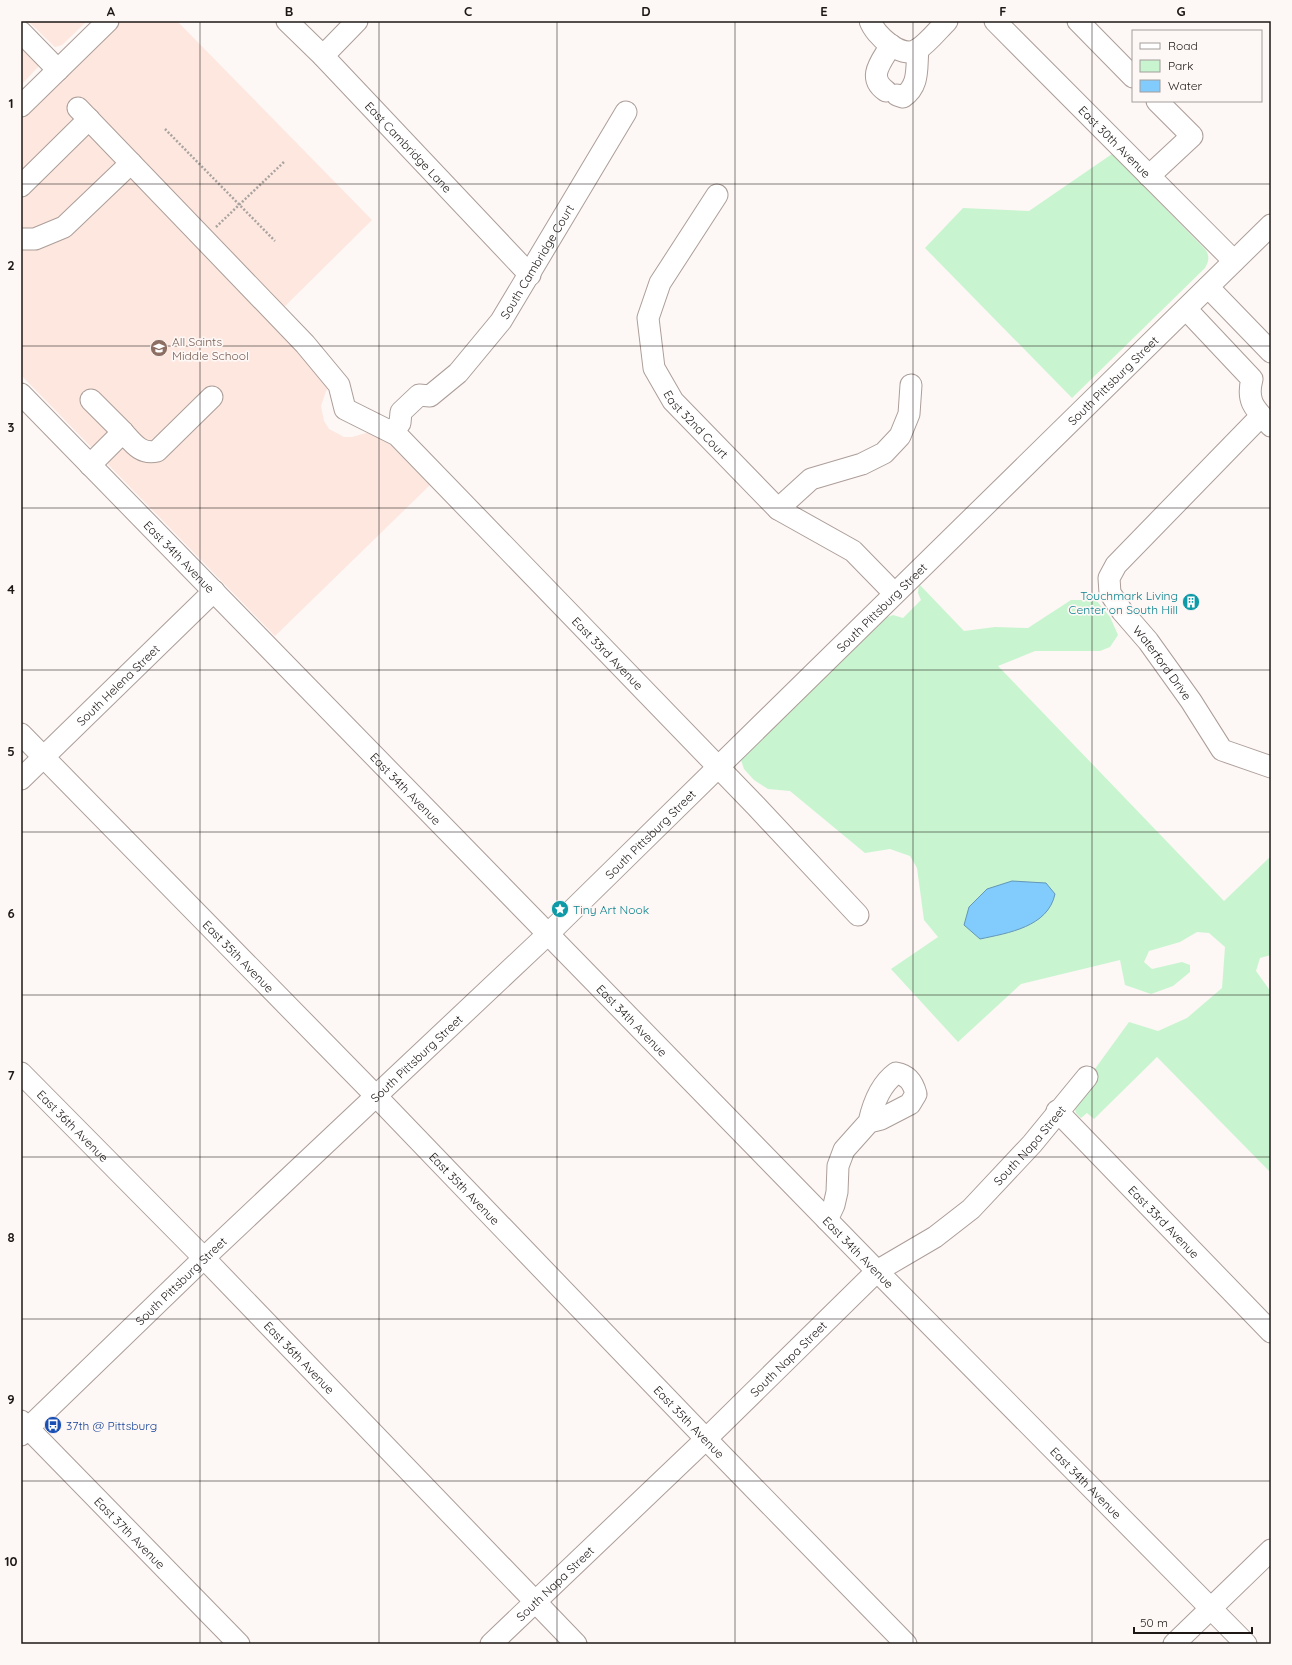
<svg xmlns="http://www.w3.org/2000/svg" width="1292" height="1665" font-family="Quicksand,sans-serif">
<rect width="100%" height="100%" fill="#fdf7f5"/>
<g fill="#fde7de">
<polygon points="28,21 87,21 62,45 55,47"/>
<polygon points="122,21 177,21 372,220 270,321 332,385 326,391 321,406 324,421 329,429 344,437 352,437 370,432 383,437 430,485 275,636 21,375 21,119"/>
<polygon points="21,43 38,62 39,66 21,85"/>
</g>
<g fill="#c8f5cf">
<path d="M1112,154L1205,249C1210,256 1209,261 1205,268L1072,398L925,248L963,208L1029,211Z"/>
<polygon points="919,584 964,631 995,627 1028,628 1071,600 1096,600 1110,617 1118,635 1110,647 1100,651 1035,651 998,666 1224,901 1271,856 1271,955 1260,958 1256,971 1271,992 1271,1173 1157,1057 1094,1119 1087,1113 1081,1118 1076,1113 1074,1105 1092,1073 1129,1022 1158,1031 1187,1018 1222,988 1225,947 1209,933 1197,932 1180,942 1149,951 1144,962 1152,969 1182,962 1190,965 1190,972 1173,986 1151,994 1125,985 1120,960 1021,984 958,1042 891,969 938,937 924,920 917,868 910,856 890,849 865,853 790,791 768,789 754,780 744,769 741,760 747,752 885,618 893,615 903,618 921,600 918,593"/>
</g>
<path fill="#81ccfd" stroke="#6396b8" d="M1012,881L1046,883L1055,894C1048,927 1008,933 980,939L964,925L969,907L987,889Z"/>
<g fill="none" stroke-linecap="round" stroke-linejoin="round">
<defs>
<g id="minor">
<path id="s1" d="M287,21L323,56L530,275"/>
<path d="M870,21C875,35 901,59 917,50C928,43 938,30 947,21"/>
<path id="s2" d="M995,21L1234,261"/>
<polyline points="1078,21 1133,77"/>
<polyline points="21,32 58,70"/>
<polyline points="323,56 357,21"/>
<path d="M886,91C866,77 882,61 891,45"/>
<path d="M897,95L903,97C920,85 916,68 918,49"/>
<polyline points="21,106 108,21"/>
<path id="s3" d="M78,108L305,344L339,385L345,409L397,435L756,806L858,915"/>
<polyline points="1149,176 1192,136 1157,101"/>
<polyline points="21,186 89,119"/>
<path id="s4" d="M717,195L660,283L648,318L654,368L673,401L778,509L853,551L894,593"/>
<polyline points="21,239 35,239 64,227 131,163"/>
<polyline points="1208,287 1271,352"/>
<path d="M1186,309L1252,379C1246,402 1255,409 1271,426"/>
<path id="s5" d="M21,394L877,1271L1246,1644"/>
<polyline points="91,400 123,432"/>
<path id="s6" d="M1261,416L1116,565L1109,578L1110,593L1122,611L1148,641L1191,701L1222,750L1271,767"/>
<path id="s7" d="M392,432L400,423L401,412L419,395L430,396L458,373L501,321L626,112"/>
<path d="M90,465L123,432C133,443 141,455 157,451L212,397"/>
<polyline points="778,509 811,479 862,464 884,453 900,436 909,414 911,385"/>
<path id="s8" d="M21,734L376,1096L706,1439L906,1644"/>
<path id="s9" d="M21,779L214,591"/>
<path id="s10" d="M21,1073L204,1258L576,1644"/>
<path id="s11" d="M1057,1111L1271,1332"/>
<path d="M827,1220L834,1205L837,1192L838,1166L844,1150L869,1122L881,1119L910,1104L916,1094C913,1082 908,1075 896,1073C881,1084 873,1104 869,1122"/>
<path id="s12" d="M21,1421L239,1644"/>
<path id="s13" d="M21,1435L204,1258L548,934L1271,225"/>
<path id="s14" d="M491,1644L706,1439L877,1271L935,1237L971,1209L1032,1144L1087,1077"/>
<polyline points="1174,1644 1271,1550"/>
</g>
</defs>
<use href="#minor" stroke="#ac9e99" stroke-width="23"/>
<g stroke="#a8a2a0" stroke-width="2.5" stroke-dasharray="2 2" stroke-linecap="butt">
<polyline points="165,129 275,241"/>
<polyline points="216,227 285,161"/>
</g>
<use href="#minor" stroke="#fff" stroke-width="21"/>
</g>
<path fill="none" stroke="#1d1816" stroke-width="1" stroke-opacity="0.55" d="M200,21V1644M379,21V1644M557,21V1644M735,21V1644M913,21V1644M1092,21V1644M21,184H1271M21,346H1271M21,508H1271M21,670H1271M21,832H1271M21,995H1271M21,1157H1271M21,1319H1271M21,1481H1271"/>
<defs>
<symbol id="school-disc" viewBox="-11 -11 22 22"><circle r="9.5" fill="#8d6e63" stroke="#fdf7f5"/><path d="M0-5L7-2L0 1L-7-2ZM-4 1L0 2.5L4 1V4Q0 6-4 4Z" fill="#fff"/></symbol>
<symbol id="building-disc" viewBox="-11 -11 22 22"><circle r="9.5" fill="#0f9aa8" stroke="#fdf7f5"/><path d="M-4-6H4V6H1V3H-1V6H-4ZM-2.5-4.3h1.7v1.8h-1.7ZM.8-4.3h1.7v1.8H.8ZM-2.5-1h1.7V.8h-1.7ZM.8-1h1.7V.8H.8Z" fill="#fff"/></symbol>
<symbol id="sight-disc" viewBox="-11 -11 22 22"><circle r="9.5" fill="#0f9aa8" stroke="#fdf7f5"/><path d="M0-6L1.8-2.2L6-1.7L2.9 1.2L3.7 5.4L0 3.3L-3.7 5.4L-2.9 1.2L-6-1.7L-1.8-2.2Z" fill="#fff"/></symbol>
<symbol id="bus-disc" viewBox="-11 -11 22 22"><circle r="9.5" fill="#1a4fb4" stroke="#fdf7f5"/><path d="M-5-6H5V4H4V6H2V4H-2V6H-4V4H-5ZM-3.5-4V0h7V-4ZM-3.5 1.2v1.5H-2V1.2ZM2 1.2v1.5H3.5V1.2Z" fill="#fff"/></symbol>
</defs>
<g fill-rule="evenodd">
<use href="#school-disc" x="149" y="338" width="20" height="20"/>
<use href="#building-disc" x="1181" y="592" width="20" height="20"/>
<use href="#sight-disc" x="550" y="899" width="20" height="20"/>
<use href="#bus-disc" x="43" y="1415" width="20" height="20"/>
</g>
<g text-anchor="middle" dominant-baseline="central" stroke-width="3.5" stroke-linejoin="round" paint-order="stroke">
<g font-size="12" fill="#1d1816" stroke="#fdf7f5">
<text stroke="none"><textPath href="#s2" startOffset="170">East 30th Avenue</textPath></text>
<text stroke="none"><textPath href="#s1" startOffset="175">East Cambridge Lane</textPath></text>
<text stroke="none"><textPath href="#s7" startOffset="232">South Cambridge Court</textPath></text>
<text stroke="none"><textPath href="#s13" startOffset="1518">South Pittsburg Street</textPath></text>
<text stroke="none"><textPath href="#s4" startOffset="263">East 32nd Court</textPath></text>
<text stroke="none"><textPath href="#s5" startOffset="227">East 34th Avenue</textPath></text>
<text stroke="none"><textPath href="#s13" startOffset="1194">South Pittsburg Street</textPath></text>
<text stroke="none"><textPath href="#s3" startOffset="767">East 33rd Avenue</textPath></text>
<text stroke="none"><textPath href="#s6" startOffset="325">Waterford Drive</textPath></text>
<text stroke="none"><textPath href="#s9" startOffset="135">South Helena Street</textPath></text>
<text stroke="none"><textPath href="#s5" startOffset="551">East 34th Avenue</textPath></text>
<text stroke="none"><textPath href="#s13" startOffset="870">South Pittsburg Street</textPath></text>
<text stroke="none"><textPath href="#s8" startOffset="311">East 35th Avenue</textPath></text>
<text stroke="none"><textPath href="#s5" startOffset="875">East 34th Avenue</textPath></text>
<text stroke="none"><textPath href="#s13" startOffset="546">South Pittsburg Street</textPath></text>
<text stroke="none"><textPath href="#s10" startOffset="74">East 36th Avenue</textPath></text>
<text stroke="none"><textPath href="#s14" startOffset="736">South Napa Street</textPath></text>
<text stroke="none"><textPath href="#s8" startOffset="635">East 35th Avenue</textPath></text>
<text stroke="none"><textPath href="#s11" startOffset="154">East 33rd Avenue</textPath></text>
<text stroke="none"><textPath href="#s5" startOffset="1199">East 34th Avenue</textPath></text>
<text stroke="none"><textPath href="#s13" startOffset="222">South Pittsburg Street</textPath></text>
<text stroke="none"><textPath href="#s10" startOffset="398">East 36th Avenue</textPath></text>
<text stroke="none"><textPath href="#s14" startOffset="412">South Napa Street</textPath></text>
<text stroke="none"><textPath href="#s8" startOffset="959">East 35th Avenue</textPath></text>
<text stroke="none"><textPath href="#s5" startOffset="1523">East 34th Avenue</textPath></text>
<text stroke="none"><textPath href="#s12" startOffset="156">East 37th Avenue</textPath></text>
<text stroke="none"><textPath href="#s14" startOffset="88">South Napa Street</textPath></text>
</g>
<g font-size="12" fill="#785e54" stroke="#fdf7f5" text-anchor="start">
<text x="172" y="341">All Saints<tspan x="172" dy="14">Middle School</tspan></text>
</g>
<g font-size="12" fill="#0d838f" stroke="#fdf7f5" text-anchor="end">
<text x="1178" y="595">Touchmark Living<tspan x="1178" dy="14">Center on South Hill</tspan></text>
<text x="573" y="909" text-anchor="start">Tiny Art Nook</text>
</g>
<g font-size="12" fill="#164399" stroke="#fdf7f5" text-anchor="start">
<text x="66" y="1425">37th @ Pittsburg</text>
</g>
</g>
<rect width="1292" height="1665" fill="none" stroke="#fdf7f5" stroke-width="44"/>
<rect x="1132" y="30" width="130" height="72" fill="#fdf7f5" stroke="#a39e9c"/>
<rect x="1140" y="43" width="20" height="6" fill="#ffffff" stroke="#a39e9c"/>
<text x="1168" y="50" font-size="12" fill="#1d1816">Road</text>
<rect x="1140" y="60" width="20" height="12" fill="#c8f5cf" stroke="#a39e9c"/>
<text x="1168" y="70" font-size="12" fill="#1d1816">Park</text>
<rect x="1140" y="80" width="20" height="12" fill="#81ccfd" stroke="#a39e9c"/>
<text x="1168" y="90" font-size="12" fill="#1d1816">Water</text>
<path d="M1134 1627v6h118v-6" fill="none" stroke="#1d1816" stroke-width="2"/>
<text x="1140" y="1627" font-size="12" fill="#1d1816" stroke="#fdf7f5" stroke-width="3" paint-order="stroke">50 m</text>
<rect x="22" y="22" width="1248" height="1621" fill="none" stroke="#1d1816" stroke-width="1.5"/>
<g font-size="13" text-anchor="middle" font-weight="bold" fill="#1d1816">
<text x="111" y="16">A</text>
<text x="289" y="16">B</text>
<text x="468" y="16">C</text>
<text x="646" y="16">D</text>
<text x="824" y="16">E</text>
<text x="1003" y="16">F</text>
<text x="1181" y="16">G</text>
<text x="11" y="108">1</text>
<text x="11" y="270">2</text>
<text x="11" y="432">3</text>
<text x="11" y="594">4</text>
<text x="11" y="756">5</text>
<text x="11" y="918">6</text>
<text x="11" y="1080">7</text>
<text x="11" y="1242">8</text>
<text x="11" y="1404">9</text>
<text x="11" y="1566">10</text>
</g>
</svg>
